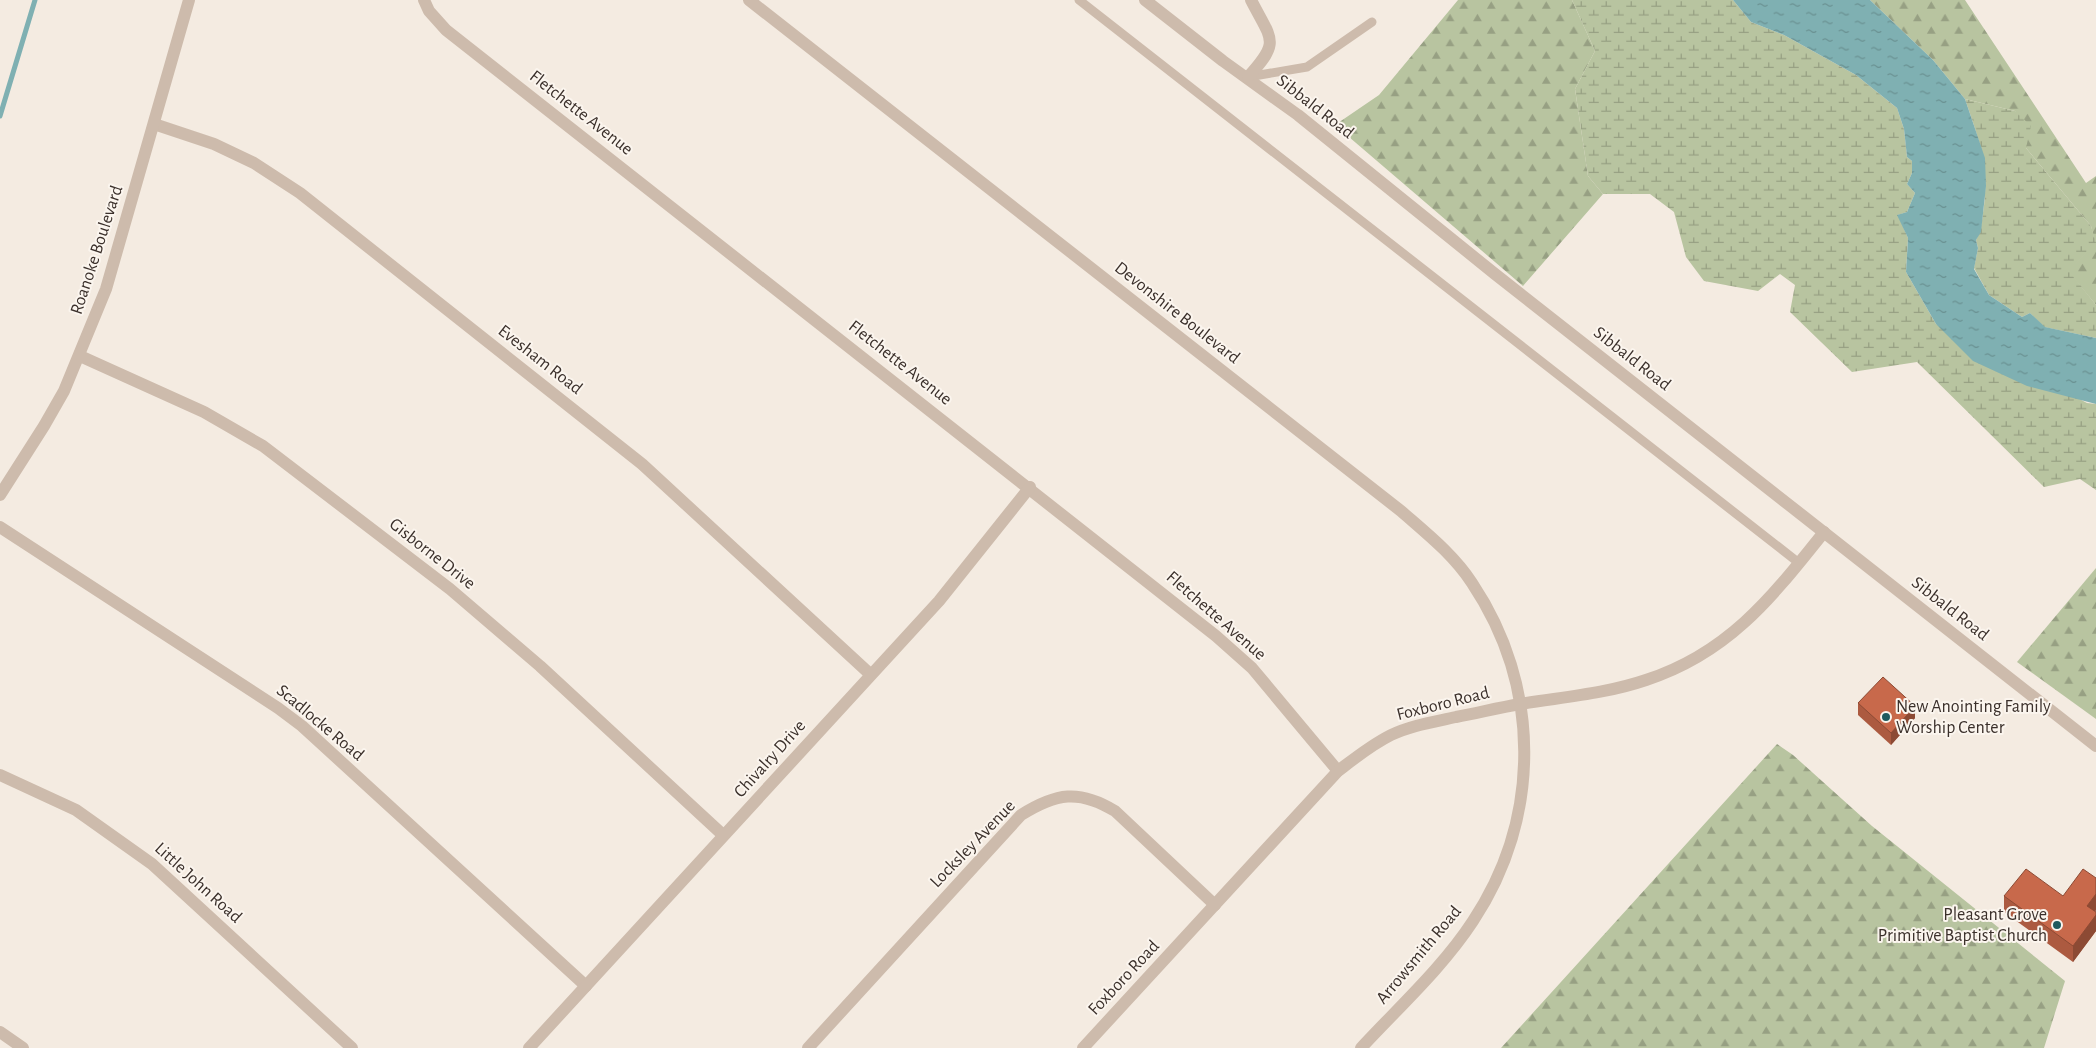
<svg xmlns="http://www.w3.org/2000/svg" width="2096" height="1048" font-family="'Alegreya Sans',sans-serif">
<defs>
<pattern id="forest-firs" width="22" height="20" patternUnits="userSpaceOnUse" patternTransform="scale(1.25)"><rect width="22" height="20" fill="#b8c4a0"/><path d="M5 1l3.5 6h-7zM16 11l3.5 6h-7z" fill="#97a083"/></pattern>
<pattern id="wetland-marsh" width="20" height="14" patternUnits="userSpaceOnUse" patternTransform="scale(1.25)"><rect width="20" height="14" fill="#b8c4a0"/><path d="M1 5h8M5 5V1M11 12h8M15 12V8" fill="none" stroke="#97a083"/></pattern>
<pattern id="water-ripples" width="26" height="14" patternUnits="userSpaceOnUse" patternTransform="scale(1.25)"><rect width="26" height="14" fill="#7fb0b2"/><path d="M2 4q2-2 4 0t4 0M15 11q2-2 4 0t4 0" fill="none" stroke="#699091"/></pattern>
</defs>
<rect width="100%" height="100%" fill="#f4ebe1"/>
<g fill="url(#forest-firs)">
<polygon points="1458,0 1572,0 1595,51 1575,89 1588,176 1603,194 1523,286 1335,125 1379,95"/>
<polygon points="1870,0 1965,0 2086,183 2096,176 2096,305 2068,271 2095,243 2091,226 2026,148 2015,111 1965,99 1933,60"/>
<polygon points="2096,568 2096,719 2017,662"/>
<polygon points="1777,744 1793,755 1872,826 2065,981 2044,1048 1501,1048"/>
</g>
<g fill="url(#wetland-marsh)">
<polygon points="1572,0 1733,0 1751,22 1784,35 1856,75 1897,108 1904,129 1907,157 1912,161 1912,173 1907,184 1915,193 1907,212 1898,215 1908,238 1906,272 1936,324 2087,403 2096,404 2096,490 2080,479 2044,487 1917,362 1852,372 1790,312 1795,285 1780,274 1758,291 1704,281 1686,257 1674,212 1650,194 1603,194 1588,176 1575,89 1595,51"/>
<path d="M1965,99L2015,111L2031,126L2026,148L2091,226L2096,243L2069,271L2096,305V338L2044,327L2030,313L2022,317L1989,295L1974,268L1978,248L1976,240C1982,229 1982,218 1984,206C1989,162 1979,141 1965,99Z"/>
</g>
<polygon fill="url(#water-ripples)" points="1733,0 1870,0 1933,60 1965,99 1985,158 1986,186 1981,232 1976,240 1978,248 1974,269 1989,295 2022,317 2030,313 2045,327 2096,338 2096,404 2027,386 1973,361 1936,324 1906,272 1908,238 1897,215 1907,212 1915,193 1907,184 1912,173 1912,161 1907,157 1904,129 1897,108 1856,75 1784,35 1751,22"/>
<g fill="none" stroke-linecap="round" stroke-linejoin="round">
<polyline stroke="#7fb0b2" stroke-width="5" points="0,116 35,0"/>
<g stroke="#cdbbac" stroke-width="9">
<polyline points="1079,0 1799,563"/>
<polyline points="1248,77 1307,67 1372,22"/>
</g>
<g stroke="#cdbbac" stroke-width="12">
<polyline points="424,0 429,11 446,30 1216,636 1252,668 1338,771"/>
<path d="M749,0L1401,511C1426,533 1453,554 1472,583C1541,686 1542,817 1473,921C1443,967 1399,1007 1361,1048"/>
<polyline points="154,124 214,144 254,163 300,193 642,464 870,674"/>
<polyline points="80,356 204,412 263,446 450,589 540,666 723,835"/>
<polyline points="0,495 44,426 64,391 106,289 189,0"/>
<polyline points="0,527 278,708 302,726 586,986"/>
<polyline points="0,775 76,810 152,864 352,1048"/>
<polyline points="0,1032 23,1048"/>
<polyline points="529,1048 939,601 1030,487"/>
<path d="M808,1048L1021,815C1056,793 1079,789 1115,811L1215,905"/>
<path d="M1083,1048L1338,771C1355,758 1371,745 1391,735C1412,725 1434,722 1456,717C1477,713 1498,708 1520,704C1562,697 1605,694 1646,680C1729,653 1772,597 1824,532"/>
</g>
<g stroke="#cdbbac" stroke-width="12">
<polyline points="1145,0 1223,61 1298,115 1495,274 2096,746"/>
<path d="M1248,77C1281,41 1272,41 1251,0"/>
</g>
</g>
<g fill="#ac5a40">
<polygon points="1858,703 1915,718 1891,745 1858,715"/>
<polygon points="2096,878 2096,910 2095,912 2096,912 2096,931 2073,962 2004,912 2004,896 2063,896"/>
</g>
<g fill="#8c4a34">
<polygon points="1915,706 1915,718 1891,745 1891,733"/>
<polygon points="2096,894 2096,910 2087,922 2087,906"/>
<polygon points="2096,915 2096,931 2073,962 2073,946"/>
</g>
<g fill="#c8694b" stroke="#8c4a34">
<polygon points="1883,677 1915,706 1891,733 1858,703"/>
<polygon points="2026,869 2063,896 2083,869 2096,878 2096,894 2087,906 2096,912 2096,915 2073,946 2004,896"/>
</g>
<g fill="#1f5a5e" stroke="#fbf5ee" stroke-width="2">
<circle cx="1886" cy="717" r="5"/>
<circle cx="2057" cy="925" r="5"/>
</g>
<g text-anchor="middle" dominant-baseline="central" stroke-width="4" stroke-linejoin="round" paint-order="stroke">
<g font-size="18" fill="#3b302b" stroke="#fbf5ee">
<text transform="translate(1315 107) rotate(38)">Sibbald Road</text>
<text transform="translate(581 113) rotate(38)">Fletchette Avenue</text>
<text transform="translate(97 250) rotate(-72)">Roanoke Boulevard</text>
<text transform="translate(1177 313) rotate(38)">Devonshire Boulevard</text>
<text transform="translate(1632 359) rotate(38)">Sibbald Road</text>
<text transform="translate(540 360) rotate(38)">Evesham Road</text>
<text transform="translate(900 363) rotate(38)">Fletchette Avenue</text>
<text transform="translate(432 554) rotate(38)">Gisborne Drive</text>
<text transform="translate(1950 609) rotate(38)">Sibbald Road</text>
<text transform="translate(1216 616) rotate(41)">Fletchette Avenue</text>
<text transform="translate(1443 704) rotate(-14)">Foxboro Road</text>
<text transform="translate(320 723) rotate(40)">Scadlocke Road</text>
<text transform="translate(770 759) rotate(-48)">Chivalry Drive</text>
<text transform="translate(973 844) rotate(-46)">Locksley Avenue</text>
<text transform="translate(198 883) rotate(42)">Little John Road</text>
<text transform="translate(1419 955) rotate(-50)">Arrowsmith Road</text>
<text transform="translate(1124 978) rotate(-47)">Foxboro Road</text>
</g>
<g font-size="18" fill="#3b302b" stroke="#fbf5ee" text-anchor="start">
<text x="1896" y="707">New Anointing Family<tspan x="1896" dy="21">Worship Center</tspan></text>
<text x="2047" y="915" text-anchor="end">Pleasant Grove<tspan x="2047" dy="21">Primitive Baptist Church</tspan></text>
</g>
</g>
</svg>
